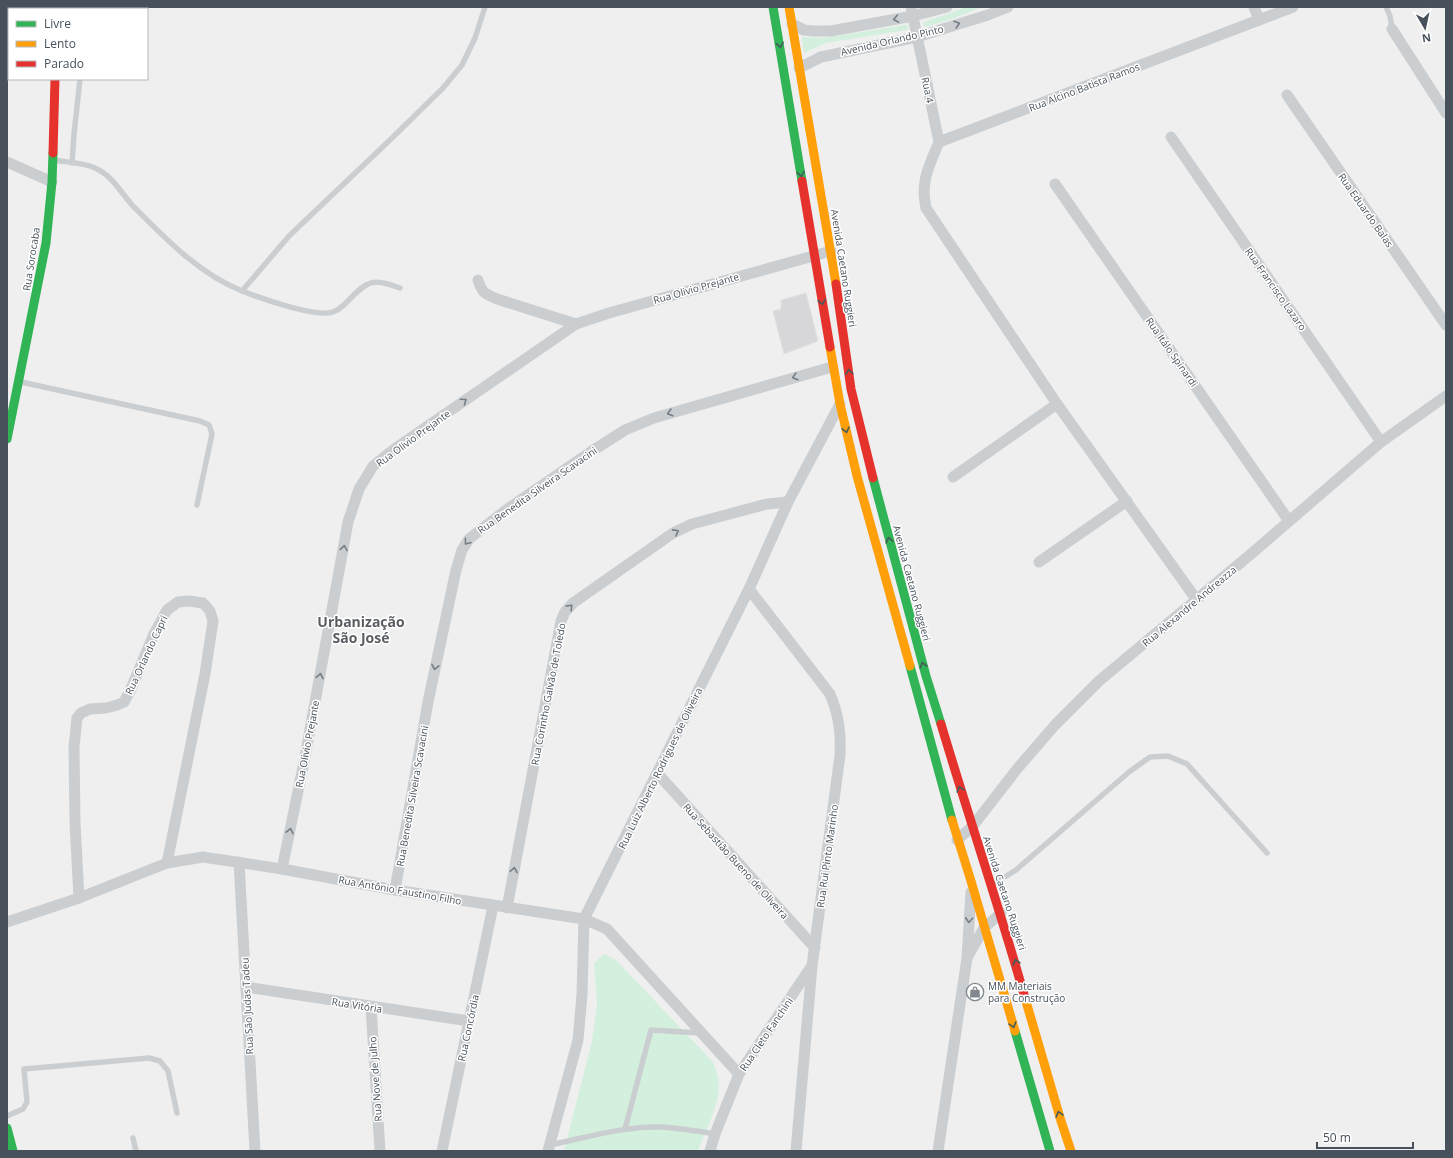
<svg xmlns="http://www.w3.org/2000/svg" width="1453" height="1158" font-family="'Open Sans',sans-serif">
<rect width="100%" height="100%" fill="#f0efef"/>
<g fill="#d3f0de">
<polygon points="967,7 982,7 949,20 925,27 923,25 924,22"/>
<polygon points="906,25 909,26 907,30 826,43 804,53 802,37 824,38"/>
<path d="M604,954L616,960L713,1062C716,1070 719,1078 719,1086C719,1105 705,1133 698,1151H564L592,1041L597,1006L594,963Z"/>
</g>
<polygon fill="#d7d7d9" stroke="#e1e1e2" points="806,293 818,341 784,354 773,311 781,309 781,300"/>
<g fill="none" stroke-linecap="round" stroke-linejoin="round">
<g stroke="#cbced0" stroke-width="5.5">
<polyline points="1386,7 1390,16 1392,29"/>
<polyline points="86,9 87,7"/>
<path d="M54,160C65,162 86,163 95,168C113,176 121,193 133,206C166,239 199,274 242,291C260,298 316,318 333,312C339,310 344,305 348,301C367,281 373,277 400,288"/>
<polyline points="72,163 74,134 80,79"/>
<polyline points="242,291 289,236 391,139 443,88 462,65 475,38 485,7"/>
<polyline points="21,382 200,421 209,425 212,434 197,505"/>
<polyline points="992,885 1016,870 1129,772 1150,757 1168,756 1187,764 1267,853"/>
<polyline points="7,1116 23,1109 27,1102 24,1069 149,1058 160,1061 168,1071 177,1113"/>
<polyline points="625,1129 651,1030 700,1033"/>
<polyline points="133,1138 136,1151"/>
<path d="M550,1145C585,1138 623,1126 660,1127C678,1128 697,1131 715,1134"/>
</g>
<g stroke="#cbced0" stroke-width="11">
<polyline points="911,7 939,142"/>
<polyline points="1254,7 1259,20"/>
<polyline points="792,24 804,30 813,31 831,31 913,16 947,7"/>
<polyline points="1392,29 1446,113"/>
<polyline points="799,68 821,57 917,37 988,15 1008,7"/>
<polyline points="1287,95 1446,325"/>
<polyline points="1171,137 1381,442"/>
<polyline points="7,162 52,182"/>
<polyline points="1055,184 1289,521"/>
<path d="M478,280C482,293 485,294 497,299L576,324"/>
<polyline points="953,477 1057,404"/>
<polyline points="1039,562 1127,501"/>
<path d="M749,589L830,694C839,716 841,732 840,755L812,966L796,1151"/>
<path d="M1196,599L1057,404L926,208C920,182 929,166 939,142L1293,7"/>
<polyline points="658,774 815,948"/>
<polyline points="957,840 972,827 1017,769 1055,725 1099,681 1251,554 1381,442 1446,396"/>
<polyline points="239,862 255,1151"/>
<polyline points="282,869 304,762 348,522 359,489 373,466 393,450 576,324 609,313 831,251"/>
<polyline points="395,890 428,702 456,570 462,550 469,539 506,510 592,451 625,430 654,418 832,367"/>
<polyline points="79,898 75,823 74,747 77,718 81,713 90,709 106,708 117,705 124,702 130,691 154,634 167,610 178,602 189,601 203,603 210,611 213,621 205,674 167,863"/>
<polyline points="507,908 561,621 565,612 573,603 673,533 692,524 767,504 788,502"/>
<polyline points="7,922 79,898 167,863 203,857 282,869 395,890 584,919 607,929 739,1074"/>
<polyline points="968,956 984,928 1001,913"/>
<polyline points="246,987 469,1021"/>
<polyline points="371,1007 380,1151"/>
<polyline points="442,1151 493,906"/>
<polyline points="548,1151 578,1040 582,995 584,919 749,589 788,502 840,404"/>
<polyline points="710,1151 715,1134 739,1074 811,967"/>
<polyline points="938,1151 967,958 971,892"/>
</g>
<g stroke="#30b455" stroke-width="9">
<polyline points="57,7 57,9"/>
<polyline points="773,7 802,181"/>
<polyline points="7,439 46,243 52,182 53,153"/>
<polyline points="873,478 926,676 941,724"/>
<polyline points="910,666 952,820"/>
<polyline points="1015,1031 1050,1151"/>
<polyline points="7,1128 13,1151"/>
</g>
<g stroke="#ff9f0a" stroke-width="9">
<polyline points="789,7 836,284"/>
<polyline points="830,347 840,404 857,476 910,666"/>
<polyline points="952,820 971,881 1015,1031"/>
<polyline points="1025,998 1061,1121 1071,1151"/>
</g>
<g stroke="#e5322d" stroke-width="9">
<polyline points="53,153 55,79"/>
<polyline points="802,181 830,347"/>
<polyline points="836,284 851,389 873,478"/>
<path d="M941,724C968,815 999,906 1025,998"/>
</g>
</g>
<defs><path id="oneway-chevron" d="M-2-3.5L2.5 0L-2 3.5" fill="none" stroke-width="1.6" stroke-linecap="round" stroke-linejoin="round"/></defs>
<g stroke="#757d85">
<use href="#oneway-chevron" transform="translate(896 19) rotate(170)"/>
<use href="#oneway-chevron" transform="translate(957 24) rotate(-17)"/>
<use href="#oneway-chevron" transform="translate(795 377) rotate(164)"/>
<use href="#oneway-chevron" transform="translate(464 401) rotate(-35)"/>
<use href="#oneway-chevron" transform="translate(670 413) rotate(164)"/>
<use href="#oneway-chevron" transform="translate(676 532) rotate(-28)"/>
<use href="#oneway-chevron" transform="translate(467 542) rotate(127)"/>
<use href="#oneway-chevron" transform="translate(344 548) rotate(-80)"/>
<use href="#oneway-chevron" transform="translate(570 607) rotate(-47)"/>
<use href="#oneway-chevron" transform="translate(435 667) rotate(102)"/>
<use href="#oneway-chevron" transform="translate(320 676) rotate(-79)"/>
<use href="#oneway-chevron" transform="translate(290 831) rotate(-78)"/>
<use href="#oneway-chevron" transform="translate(514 870) rotate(-79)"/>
<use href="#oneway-chevron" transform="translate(969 920) rotate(93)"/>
</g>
<g stroke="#445b5b">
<use href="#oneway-chevron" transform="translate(780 45) rotate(80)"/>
<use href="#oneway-chevron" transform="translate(801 174) rotate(80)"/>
<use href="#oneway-chevron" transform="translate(822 302) rotate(81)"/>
<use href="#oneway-chevron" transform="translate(849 372) rotate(-98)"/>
<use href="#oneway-chevron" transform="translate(846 430) rotate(77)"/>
<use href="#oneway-chevron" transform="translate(889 540) rotate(-105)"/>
<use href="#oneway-chevron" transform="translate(923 665) rotate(-105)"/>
<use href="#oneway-chevron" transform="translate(960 789) rotate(-107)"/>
<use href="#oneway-chevron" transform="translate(1016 962) rotate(-106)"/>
<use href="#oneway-chevron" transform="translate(1013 1025) rotate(74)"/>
<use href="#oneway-chevron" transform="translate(1059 1114) rotate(-106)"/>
</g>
<defs>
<symbol id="shop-ring" viewBox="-11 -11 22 22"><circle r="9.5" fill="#fff" stroke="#82888f" stroke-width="1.5"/><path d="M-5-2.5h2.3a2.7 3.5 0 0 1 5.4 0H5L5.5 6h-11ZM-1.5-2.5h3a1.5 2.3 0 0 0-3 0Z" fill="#82888f"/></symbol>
</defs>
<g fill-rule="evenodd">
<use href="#shop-ring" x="965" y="982" width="20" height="20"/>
</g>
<g text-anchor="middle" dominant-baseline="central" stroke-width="3" stroke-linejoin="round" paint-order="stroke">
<g font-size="10" fill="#46515c" stroke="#fff">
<text transform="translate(892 40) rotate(-13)">Avenida Orlando Pinto</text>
<text transform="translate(1084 87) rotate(-21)">Rua Alcino Batista Ramos</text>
<text transform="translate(928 90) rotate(78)">Rua 4</text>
<text transform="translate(1366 210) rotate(55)">Rua Eduardo Balas</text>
<text transform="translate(31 259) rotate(-81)">Rua Sorocaba</text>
<text transform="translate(844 268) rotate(81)">Avenida Caetano Ruggieri</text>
<text transform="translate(696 288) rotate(-16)">Rua Olivio Prejante</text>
<text transform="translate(1276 289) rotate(55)">Rua Francisco Lazaro</text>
<text transform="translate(1172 352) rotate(55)">Rua Itálo Spinardi</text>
<text transform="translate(413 438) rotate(-36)">Rua Olivio Prejante</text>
<text transform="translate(537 490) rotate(-35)">Rua Benedita Silveira Scavacini</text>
<text transform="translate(912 583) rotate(75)">Avenida Caetano Ruggieri</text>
<text transform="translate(1189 606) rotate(-40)">Rua Alexandre Andreazza</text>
<text transform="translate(146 655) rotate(-65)">Rua Orlando Capri</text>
<text transform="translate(548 694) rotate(-79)">Rua Corintho Galvão de Toledo</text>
<text transform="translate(307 744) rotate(-79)">Rua Olivio Prejante</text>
<text transform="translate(660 768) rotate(-64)">Rua Luiz Alberto Rodrigues de Oliveira</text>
<text transform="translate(412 796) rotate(-80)">Rua Benedita Silveira Scavacini</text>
<text transform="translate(827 856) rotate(-82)">Rua Rui Pinto Marinho</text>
<text transform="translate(736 861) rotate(48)">Rua Sebastião Bueno de Oliveira</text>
<text transform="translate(400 890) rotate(10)">Rua Antônio Faustino Filho</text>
<text transform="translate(1005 893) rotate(72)">Avenida Caetano Ruggieri</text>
<text transform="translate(357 1005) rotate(9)">Rua Vitória</text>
<text transform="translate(247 1006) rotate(-93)">Rua São Judas Tadeu</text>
<text transform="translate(468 1028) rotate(-78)">Rua Concórdia</text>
<text transform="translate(766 1034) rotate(-56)">Rua Cleto Fanchini</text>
<text transform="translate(375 1079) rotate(-94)">Rua Nove de Julho</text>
</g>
<g font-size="10" fill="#46515c" stroke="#fff" text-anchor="start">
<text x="988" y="986">MM Materiais<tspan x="988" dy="12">para Construção</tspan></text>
</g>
<g font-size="14" font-weight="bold" fill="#5a5e63" stroke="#fff">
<text x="361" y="621">Urbanização<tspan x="361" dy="16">São José</tspan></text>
</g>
</g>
<rect width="1453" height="1158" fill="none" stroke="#46515c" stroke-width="16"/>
<rect x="8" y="8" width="140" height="72" fill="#ffffff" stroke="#b5b9be"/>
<rect x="16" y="21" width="20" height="6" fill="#30b455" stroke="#b5b9be"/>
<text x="44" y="28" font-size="12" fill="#46515c">Livre</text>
<rect x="16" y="41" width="20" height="6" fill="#ff9f0a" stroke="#b5b9be"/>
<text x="44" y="48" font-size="12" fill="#46515c">Lento</text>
<rect x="16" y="61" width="20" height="6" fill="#e5322d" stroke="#b5b9be"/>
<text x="44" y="68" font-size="12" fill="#46515c">Parado</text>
<g transform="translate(1425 28) rotate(171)" stroke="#ffffff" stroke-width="3" paint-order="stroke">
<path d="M0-3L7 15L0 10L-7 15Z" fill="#46515c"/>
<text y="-6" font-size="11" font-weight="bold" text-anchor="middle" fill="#46515c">N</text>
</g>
<path d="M1317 1142v6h96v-6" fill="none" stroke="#46515c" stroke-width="2"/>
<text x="1323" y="1142" font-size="12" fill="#46515c" stroke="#ffffff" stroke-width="3" paint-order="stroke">50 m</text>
</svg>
